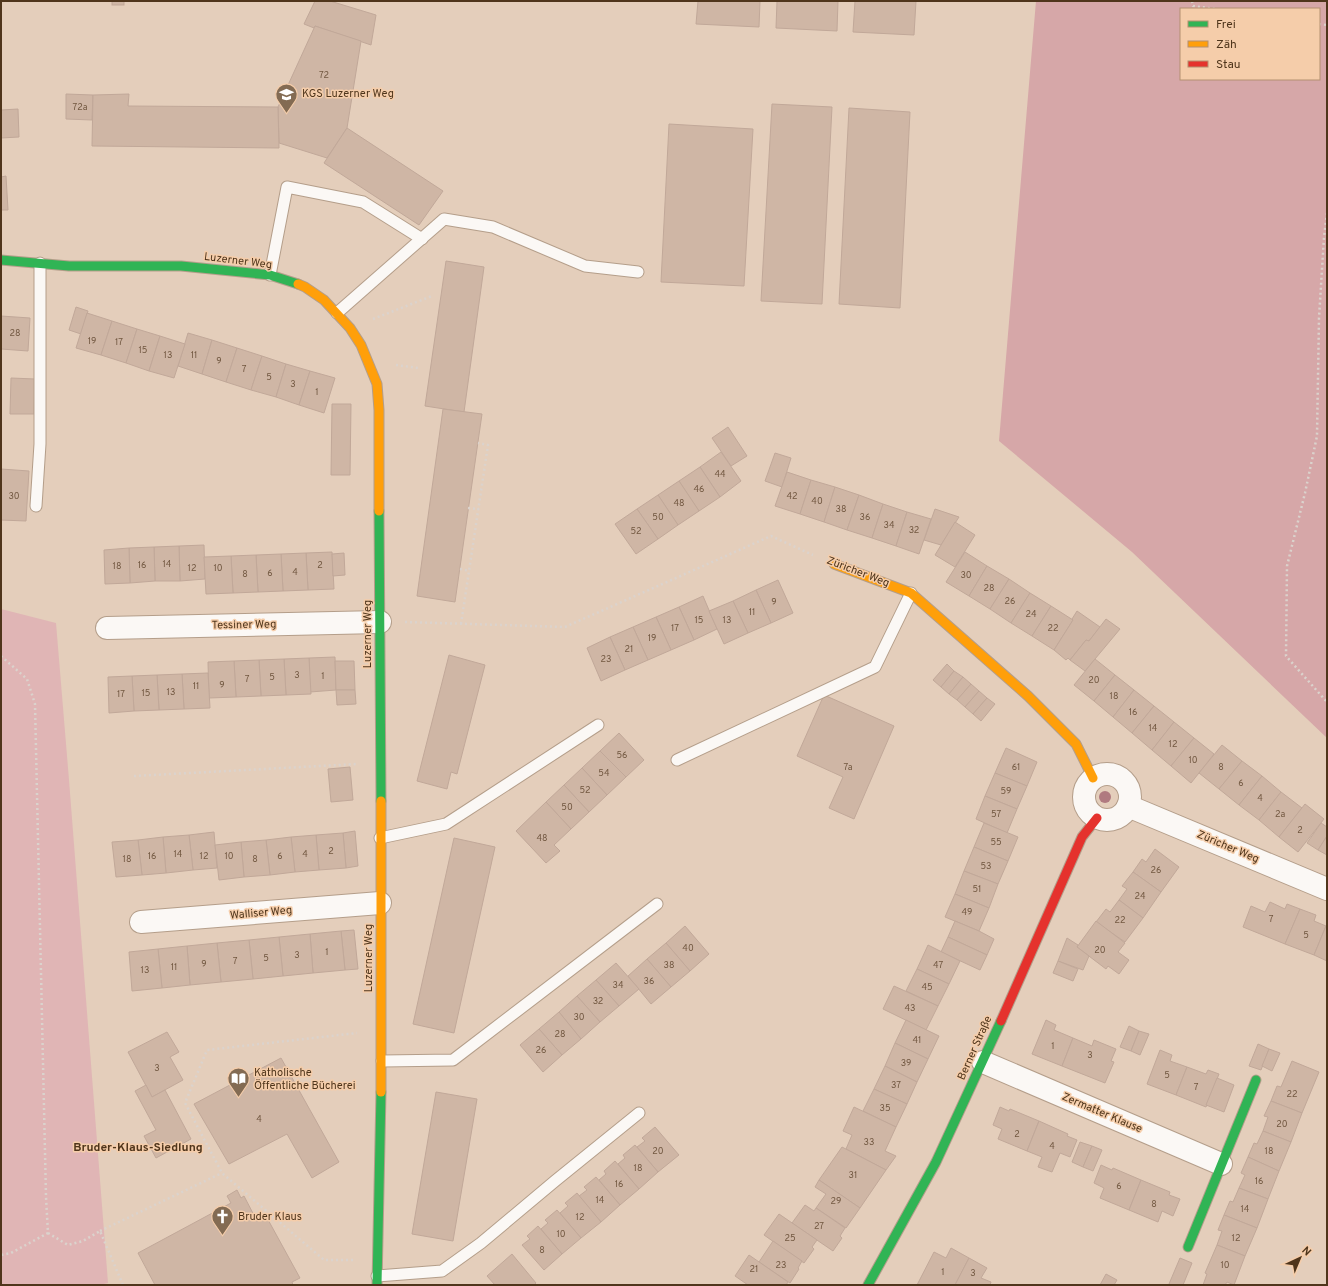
<svg xmlns="http://www.w3.org/2000/svg" width="1328" height="1286" font-family="Overpass,sans-serif">
<rect width="100%" height="100%" fill="#e4cebb"/>
<polygon fill="#e0b5b5" points="1,609 56,623 69,780 108,1283 100,1285 1,1285"/>
<path fill="#d6a7a8" fill-rule="evenodd" d="M1036,1H1327V738L1132,552L999,441ZM1181,9H1319V79H1181Z"/>
<g fill="#cfb6a5" stroke="#c1a899">
<rect x="112" y="1" width="12" height="4"/>
<polygon points="315,1 330,1 376,15 371,45 315,26 314,28 304,24"/>
<polygon points="698,1 760,1 759,27 696,24"/>
<polygon points="777,1 838,1 837,31 776,28"/>
<polygon points="855,1 916,1 914,35 853,32"/>
<polygon points="315,26 361,41 347,128 327,158 279,143 278,107"/>
<polygon points="66,94 93,95 92,120 66,119"/>
<polygon points="129,94 128,106 278,107 279,148 92,146 93,95"/>
<polygon points="772,104 832,107 822,304 761,301"/>
<polygon points="849,108 910,112 900,308 839,304"/>
<polygon points="18,109 19,137 1,138 1,110"/>
<polygon points="669,124 753,129 744,286 661,282"/>
<polygon points="347,128 443,191 419,225 324,163"/>
<polygon points="6,176 8,210 1,210 1,177"/>
<polygon points="446,261 484,267 464,412 425,406"/>
<polygon points="76,307 88,311 81,334 69,330"/>
<polygon points="87,313 112,321 101,355 76,348"/>
<polygon points="1,316 30,318 28,351 1,349"/>
<polygon points="112,321 137,329 126,363 101,355"/>
<polygon points="137,329 160,336 149,371 126,363"/>
<polygon points="188,333 212,340 202,374 178,366"/>
<polygon points="160,336 185,344 174,378 149,371"/>
<polygon points="212,340 237,348 226,382 202,374"/>
<polygon points="237,348 262,356 251,390 226,382"/>
<polygon points="262,356 286,364 276,397 251,390"/>
<polygon points="286,364 310,371 299,405 276,397"/>
<polygon points="310,371 335,378 324,413 299,405"/>
<polygon points="11,378 35,379 34,414 10,414"/>
<polygon points="332,404 351,404 350,475 331,475"/>
<polygon points="443,409 482,414 455,602 417,596"/>
<polygon points="728,427 747,456 731,466 712,438"/>
<polygon points="721,452 741,481 720,497 700,467"/>
<polygon points="775,453 791,458 782,487 765,481"/>
<polygon points="700,467 720,497 699,511 679,481"/>
<polygon points="1,469 29,471 26,521 1,520"/>
<polygon points="787,472 811,480 800,514 775,506"/>
<polygon points="811,480 835,487 824,522 800,514"/>
<polygon points="679,481 699,511 678,525 658,495"/>
<polygon points="835,487 859,495 847,530 824,522"/>
<polygon points="658,495 678,525 658,539 637,509"/>
<polygon points="859,495 883,504 872,538 847,530"/>
<polygon points="883,504 907,512 896,546 872,538"/>
<polygon points="637,509 658,539 636,554 615,524"/>
<polygon points="935,509 959,517 941,545 924,540"/>
<polygon points="907,512 931,519 919,554 896,546"/>
<polygon points="955,522 975,535 955,567 935,555"/>
<polygon points="204,545 205,579 180,581 179,546"/>
<polygon points="179,546 180,581 155,581 154,547"/>
<polygon points="154,547 155,581 130,583 129,548"/>
<polygon points="129,548 130,583 105,584 104,550"/>
<polygon points="332,552 334,589 308,590 306,553"/>
<polygon points="965,552 987,566 969,596 946,582"/>
<polygon points="306,553 308,590 283,591 281,554"/>
<polygon points="344,553 345,575 333,576 332,554"/>
<polygon points="281,554 283,591 258,592 256,555"/>
<polygon points="256,555 258,592 233,593 231,556"/>
<polygon points="231,556 233,593 206,594 204,557"/>
<polygon points="987,566 1009,579 990,609 969,596"/>
<polygon points="1009,579 1030,593 1011,623 990,609"/>
<polygon points="778,580 793,613 771,623 756,590"/>
<polygon points="756,590 771,623 748,633 733,601"/>
<polygon points="1030,593 1051,606 1032,636 1011,623"/>
<polygon points="703,596 717,629 694,640 679,607"/>
<polygon points="733,601 748,633 724,644 709,611"/>
<polygon points="1051,606 1073,620 1054,650 1032,636"/>
<polygon points="679,607 694,640 671,650 656,617"/>
<polygon points="1077,611 1100,627 1089,641 1086,640 1070,660 1068,658 1066,660 1054,650 1073,620 1072,619"/>
<polygon points="656,617 671,650 648,660 633,627"/>
<polygon points="1106,619 1120,629 1085,671 1070,660 1086,640 1089,641"/>
<polygon points="633,627 648,660 625,670 610,637"/>
<polygon points="610,637 625,670 601,681 587,648"/>
<polygon points="449,655 485,665 457,774 451,772 447,789 417,781"/>
<polygon points="335,657 336,690 310,692 309,658"/>
<polygon points="309,658 311,694 286,695 284,659"/>
<polygon points="284,659 286,695 261,696 259,660"/>
<polygon points="1095,659 1115,675 1094,701 1074,685"/>
<polygon points="259,660 261,696 236,697 234,661"/>
<polygon points="234,661 236,697 209,698 208,662"/>
<polygon points="335,661 354,661 355,690 336,690"/>
<polygon points="947,664 954,671 941,687 933,680"/>
<polygon points="954,671 963,677 949,694 941,687"/>
<polygon points="208,673 210,708 184,709 182,674"/>
<polygon points="182,674 184,709 159,710 157,675"/>
<polygon points="157,675 159,710 134,711 132,676"/>
<polygon points="1115,675 1134,690 1113,717 1094,701"/>
<polygon points="132,676 134,711 109,713 108,677"/>
<polygon points="963,677 971,684 957,700 949,694"/>
<polygon points="971,684 979,691 965,707 957,700"/>
<polygon points="336,690 355,690 356,704 337,705"/>
<polygon points="1134,690 1154,706 1132,733 1113,717"/>
<polygon points="979,691 987,698 973,714 965,707"/>
<polygon points="824,695 894,726 854,819 829,808 843,777 797,756"/>
<polygon points="987,698 995,704 981,721 973,714"/>
<polygon points="1154,706 1174,722 1152,750 1132,733"/>
<polygon points="1174,722 1194,738 1171,766 1152,750"/>
<polygon points="619,733 644,760 626,777 600,751"/>
<polygon points="1194,738 1214,754 1191,783 1171,766"/>
<polygon points="1222,745 1242,761 1219,789 1199,773"/>
<polygon points="1006,748 1037,762 1027,786 995,773"/>
<polygon points="600,751 626,777 607,795 582,768"/>
<polygon points="1242,761 1262,776 1239,805 1219,789"/>
<polygon points="350,767 353,800 331,802 328,769"/>
<polygon points="582,768 607,795 589,812 564,785"/>
<polygon points="995,773 1027,786 1017,809 985,796"/>
<polygon points="1262,776 1281,792 1259,820 1239,805"/>
<polygon points="564,785 589,812 571,829 546,802"/>
<polygon points="1281,792 1302,808 1279,837 1259,820"/>
<polygon points="985,796 1017,809 1007,833 976,819"/>
<polygon points="546,802 571,829 554,845 560,851 546,863 516,831"/>
<polygon points="1305,804 1324,819 1298,852 1279,837"/>
<polygon points="984,823 1018,837 1008,861 974,847"/>
<polygon points="1321,823 1327,827 1327,836 1318,850 1307,843"/>
<polygon points="355,831 358,866 346,868 343,833"/>
<polygon points="214,832 217,868 193,870 189,835"/>
<polygon points="343,833 346,868 319,870 316,835"/>
<polygon points="189,835 193,870 166,873 163,837"/>
<polygon points="316,835 319,870 295,872 291,837"/>
<polygon points="1327,836 1327,855 1318,850"/>
<polygon points="163,837 166,873 142,875 138,840"/>
<polygon points="291,837 295,872 270,875 266,840"/>
<polygon points="454,838 495,847 454,1033 413,1024"/>
<polygon points="138,840 142,875 116,877 112,842"/>
<polygon points="266,840 270,875 244,877 241,842"/>
<polygon points="241,842 244,877 219,880 215,845"/>
<polygon points="974,847 1008,861 998,884 964,871"/>
<polygon points="1155,849 1179,867 1161,892 1133,872 1142,859 1146,862"/>
<polygon points="964,871 998,884 989,908 955,894"/>
<polygon points="1133,872 1161,892 1143,918 1119,900 1127,889 1122,886"/>
<polygon points="955,894 989,908 979,931 945,917"/>
<polygon points="1119,900 1143,918 1125,942 1096,922 1106,909 1110,912"/>
<polygon points="1270,902 1285,909 1287,904 1300,909 1285,944 1243,927 1251,906 1265,912"/>
<polygon points="1300,909 1316,915 1314,921 1326,926 1314,955 1285,944"/>
<polygon points="955,921 979,931 994,939 987,955 948,937"/>
<polygon points="1096,921 1125,943 1118,952 1129,960 1119,974 1108,966 1106,969 1077,947"/>
<polygon points="685,926 709,954 690,971 666,943"/>
<polygon points="1326,926 1327,926 1327,961 1314,955"/>
<polygon points="354,930 358,969 345,970 341,931"/>
<polygon points="341,931 345,970 313,973 310,934"/>
<polygon points="310,934 313,973 283,976 279,937"/>
<polygon points="279,937 283,976 253,979 249,940"/>
<polygon points="948,937 987,955 980,970 941,952"/>
<polygon points="1067,938 1078,945 1077,947 1089,956 1083,970 1058,961"/>
<polygon points="249,940 253,979 221,982 217,943"/>
<polygon points="217,943 221,982 190,985 187,946"/>
<polygon points="666,943 690,971 671,987 647,959"/>
<polygon points="928,945 960,961 949,984 917,969"/>
<polygon points="187,946 190,985 162,988 158,949"/>
<polygon points="158,949 162,988 132,991 129,952"/>
<polygon points="647,959 671,987 651,1004 628,976"/>
<polygon points="1058,961 1078,969 1073,981 1053,973"/>
<polygon points="616,963 639,989 619,1006 596,980"/>
<polygon points="917,969 949,984 938,1006 906,991"/>
<polygon points="596,980 619,1006 600,1022 577,996"/>
<polygon points="894,986 938,1006 926,1030 883,1009"/>
<polygon points="577,996 600,1022 581,1039 559,1012"/>
<polygon points="559,1012 581,1039 562,1055 539,1029"/>
<polygon points="906,1020 939,1036 928,1059 895,1043"/>
<polygon points="1046,1020 1056,1025 1054,1030 1073,1038 1062,1066 1032,1054"/>
<polygon points="1129,1026 1139,1031 1131,1051 1120,1047"/>
<polygon points="539,1029 562,1055 543,1072 520,1045"/>
<polygon points="1139,1031 1149,1034 1140,1055 1131,1051"/>
<polygon points="167,1032 179,1052 170,1057 183,1080 152,1097 128,1052"/>
<polygon points="1073,1038 1092,1046 1094,1040 1116,1049 1111,1061 1114,1062 1105,1083 1062,1066"/>
<polygon points="895,1043 928,1059 917,1082 885,1066"/>
<polygon points="1258,1044 1269,1049 1261,1070 1249,1066"/>
<polygon points="1269,1049 1280,1053 1272,1071 1262,1066"/>
<polygon points="1160,1050 1172,1055 1170,1061 1187,1067 1176,1095 1147,1084"/>
<polygon points="281,1058 339,1162 312,1178 287,1134 229,1164 194,1104"/>
<polygon points="1292,1061 1319,1072 1302,1113 1271,1101 1277,1086 1281,1087"/>
<polygon points="885,1066 917,1082 907,1104 874,1089"/>
<polygon points="1187,1067 1206,1074 1208,1070 1219,1074 1206,1107 1176,1095"/>
<polygon points="1217,1078 1234,1085 1224,1112 1206,1105"/>
<polygon points="146,1085 152,1097 165,1090 191,1139 156,1158 144,1136 156,1130 135,1091"/>
<polygon points="874,1089 907,1104 896,1127 863,1111"/>
<polygon points="436,1092 477,1099 453,1241 412,1234"/>
<polygon points="1271,1101 1302,1113 1291,1142 1263,1131 1268,1117 1264,1116"/>
<polygon points="854,1107 896,1127 885,1151 896,1156 886,1170 846,1149 852,1135 843,1131"/>
<polygon points="1000,1107 1009,1111 1010,1109 1039,1121 1027,1151 998,1139 1002,1129 993,1125"/>
<polygon points="1039,1121 1068,1134 1067,1136 1077,1140 1070,1157 1060,1153 1052,1172 1038,1167 1042,1157 1027,1151"/>
<polygon points="655,1127 679,1155 658,1172 637,1147 645,1141 642,1138"/>
<polygon points="1263,1131 1291,1142 1279,1171 1248,1157 1254,1143 1257,1144"/>
<polygon points="1080,1142 1092,1146 1083,1167 1072,1162"/>
<polygon points="635,1145 658,1172 639,1189 618,1164 625,1158 623,1155"/>
<polygon points="1092,1146 1102,1150 1093,1171 1083,1167"/>
<polygon points="842,1147 886,1170 860,1208 819,1180"/>
<polygon points="1248,1157 1279,1171 1268,1199 1239,1188 1245,1175 1241,1173"/>
<polygon points="615,1161 639,1189 620,1205 599,1180 606,1174 604,1171"/>
<polygon points="1101,1165 1112,1170 1113,1168 1141,1180 1129,1210 1100,1198 1104,1188 1094,1183"/>
<polygon points="596,1177 620,1205 601,1222 579,1196 587,1190 584,1187"/>
<polygon points="819,1180 860,1208 846,1228 816,1208 826,1194 815,1187"/>
<polygon points="1141,1180 1170,1192 1169,1195 1180,1199 1173,1216 1162,1211 1158,1222 1129,1210"/>
<polygon points="1239,1188 1268,1199 1257,1228 1224,1215 1230,1201 1233,1202"/>
<polygon points="237,1190 241,1198 244,1196 257,1221 266,1216 300,1278 292,1282 293,1285 155,1285 138,1253 231,1203 227,1196"/>
<polygon points="577,1193 601,1222 581,1238 560,1213 568,1206 565,1203"/>
<polygon points="805,1205 814,1211 816,1208 845,1228 840,1236 842,1238 833,1251 792,1223"/>
<polygon points="557,1210 581,1238 562,1254 541,1229 548,1223 545,1220"/>
<polygon points="779,1214 817,1240 812,1247 814,1249 804,1263 764,1235"/>
<polygon points="1224,1215 1257,1228 1245,1256 1217,1245 1222,1231 1218,1230"/>
<polygon points="538,1226 562,1254 544,1270 522,1245 530,1239 527,1236"/>
<polygon points="773,1241 802,1261 798,1268 799,1269 790,1283 759,1262"/>
<polygon points="1217,1245 1245,1256 1234,1285 1227,1282 1225,1285 1203,1285 1207,1274 1205,1273"/>
<polygon points="951,1248 969,1258 955,1285 917,1285 934,1252 946,1258"/>
<polygon points="512,1254 536,1283 534,1285 495,1285 487,1276"/>
<polygon points="749,1255 788,1282 786,1285 748,1285 735,1276"/>
<polygon points="969,1258 987,1268 981,1278 991,1282 990,1285 955,1285"/>
<polygon points="1180,1258 1192,1263 1183,1285 1172,1285 1169,1284"/>
<polygon points="1106,1274 1117,1280 1114,1285 1100,1285"/>
</g>
<g fill="none" stroke-linecap="round" stroke-linejoin="round">
<defs>
<g id="lane">
<polyline points="270,275 287,187 363,202 422,239"/>
<polyline points="337,313 444,219 493,227 585,266 638,272"/>
<polyline points="36,506 40,444 40,263"/>
<polyline points="677,760 875,667 911,593"/>
<polyline points="380,838 446,824 598,725"/>
<polyline points="382,1061 453,1060 657,904"/>
<polyline points="377,1276 442,1271 481,1243 555,1181 639,1113"/>
</g>
<g id="street">
<polyline points="107,628 380,622"/>
<circle cx="1107" cy="797" r="23"/>
<polyline points="1128,806 1327,889"/>
<polyline points="141,922 380,903"/>
<polyline points="983,1062 1221,1164"/>
</g>
<g id="fast">
<polyline points="1,260 69,266 181,266 270,275 298,284"/>
<polyline points="379,511 381,801"/>
<polyline points="1188,1247 1256,1080"/>
<polyline points="377,1285 381,1092"/>
<polyline points="868,1285 936,1162 1001,1021"/>
</g>
<g id="slow">
<polyline points="298,284 305,287 324,300 350,328 361,345 377,384 379,410 379,511"/>
<polyline points="834,564 911,593 1028,696 1076,744 1093,778"/>
<polyline points="381,801 381,1092"/>
</g>
<polyline id="jam" points="1001,1021 1082,837 1097,818"/>
</defs>
<use href="#lane" stroke="#b49e8a" stroke-width="13"/>
<use href="#street" stroke="#b49e8a" stroke-width="24"/>
<use href="#fast" stroke="#b49e8a" stroke-width="11"/>
<use href="#slow" stroke="#b49e8a" stroke-width="11"/>
<use href="#jam" stroke="#b49e8a" stroke-width="11"/>
<g stroke="#dbd3cd" stroke-width="2.5" stroke-dasharray="2 3" stroke-linecap="butt">
<polyline points="1192,1 1193,6 1216,9"/>
<polyline points="1319,24 1327,25"/>
<polyline points="1327,213 1324,237 1319,318 1317,436 1305,493 1287,566 1286,656 1327,702"/>
<polyline points="373,319 432,296"/>
<polyline points="396,365 418,368"/>
<polyline points="468,508 479,509"/>
<polyline points="460,569 470,571"/>
<polyline points="405,622 565,627 771,536 813,555"/>
<polyline points="461,624 488,445 478,443"/>
<polyline points="1,656 27,679 35,704 46,1197 48,1233 11,1253 1,1255"/>
<polyline points="134,776 357,764"/>
<polyline points="100,1231 222,1173"/>
<polyline points="48,1233 68,1245 83,1241 100,1231 123,1285"/>
<polyline points="353,1260 324,1260 222,1173 185,1103 207,1050 357,1033"/>
</g>
<use href="#lane" stroke="#fbf8f5" stroke-width="11"/>
<use href="#street" stroke="#fbf8f5" stroke-width="22"/>
<use href="#fast" stroke="#30b455" stroke-width="9"/>
<use href="#slow" stroke="#ff9f0a" stroke-width="9"/>
<use href="#jam" stroke="#e5322d" stroke-width="9"/>
</g>
<circle fill="#b07a80" cx="1105" cy="797" r="6"/>
<defs>
<symbol id="school-pin" viewBox="-11 -11 22 30"><path d="M0 17L-7.5 6A9.5 9.5 0 1 1 7.5 6Z" fill="#836b53" stroke="#f5cdaa"/><path d="M0-5L7-2L0 1L-7-2ZM-4 1L0 2.5L4 1V4Q0 6-4 4Z" fill="#fff"/></symbol>
<symbol id="library-pin" viewBox="-11 -11 22 30"><path d="M0 17L-7.5 6A9.5 9.5 0 1 1 7.5 6Z" fill="#836b53" stroke="#f5cdaa"/><path d="M-6-4Q-3-5.5-.7-3.5V5Q-3 3-6 4ZM6-4Q3-5.5 .7-3.5V5Q3 3 6 4Z" fill="#fff"/></symbol>
<symbol id="church-pin" viewBox="-11 -11 22 30"><path d="M0 17L-7.5 6A9.5 9.5 0 1 1 7.5 6Z" fill="#836b53" stroke="#f5cdaa"/><path d="M-1.2-6h2.4v3.5h3.3v2.4h-3.3V6h-2.4V-.1h-3.3v-2.4h3.3Z" fill="#fff"/></symbol>
</defs>
<g fill-rule="evenodd">
<use href="#school-pin" x="274" y="82" width="25" height="34"/>
<use href="#library-pin" x="226" y="1066" width="25" height="34"/>
<use href="#church-pin" x="210" y="1204" width="25" height="34"/>
</g>
<g text-anchor="middle" dominant-baseline="central" stroke-width="3" stroke-linejoin="round" paint-order="stroke">
<g font-size="9" fill="#715740">
<text x="324" y="75">72</text>
<text x="80" y="107">72a</text>
<text x="15" y="333">28</text>
<text x="92" y="341">19</text>
<text x="119" y="342">17</text>
<text x="143" y="350">15</text>
<text x="168" y="355">13</text>
<text x="194" y="355">11</text>
<text x="219" y="361">9</text>
<text x="244" y="369">7</text>
<text x="269" y="377">5</text>
<text x="293" y="384">3</text>
<text x="317" y="392">1</text>
<text x="720" y="474">44</text>
<text x="699" y="489">46</text>
<text x="14" y="496">30</text>
<text x="792" y="496">42</text>
<text x="817" y="501">40</text>
<text x="679" y="503">48</text>
<text x="841" y="509">38</text>
<text x="658" y="517">50</text>
<text x="865" y="517">36</text>
<text x="889" y="525">34</text>
<text x="914" y="530">32</text>
<text x="636" y="531">52</text>
<text x="167" y="564">14</text>
<text x="142" y="565">16</text>
<text x="320" y="565">2</text>
<text x="117" y="566">18</text>
<text x="192" y="568">12</text>
<text x="218" y="568">10</text>
<text x="295" y="572">4</text>
<text x="270" y="573">6</text>
<text x="245" y="574">8</text>
<text x="966" y="575">30</text>
<text x="989" y="588">28</text>
<text x="1010" y="601">26</text>
<text x="774" y="602">9</text>
<text x="752" y="612">11</text>
<text x="1031" y="614">24</text>
<text x="699" y="620">15</text>
<text x="727" y="620">13</text>
<text x="675" y="628">17</text>
<text x="1053" y="628">22</text>
<text x="652" y="638">19</text>
<text x="629" y="649">21</text>
<text x="606" y="659">23</text>
<text x="297" y="675">3</text>
<text x="323" y="676">1</text>
<text x="272" y="677">5</text>
<text x="247" y="679">7</text>
<text x="1094" y="680">20</text>
<text x="222" y="685">9</text>
<text x="196" y="686">11</text>
<text x="171" y="692">13</text>
<text x="146" y="693">15</text>
<text x="121" y="694">17</text>
<text x="1114" y="696">18</text>
<text x="1133" y="712">16</text>
<text x="1153" y="728">14</text>
<text x="1173" y="744">12</text>
<text x="622" y="755">56</text>
<text x="1193" y="760">10</text>
<text x="848" y="767">7a</text>
<text x="1016" y="767">61</text>
<text x="1221" y="767">8</text>
<text x="604" y="773">54</text>
<text x="1241" y="783">6</text>
<text x="585" y="790">52</text>
<text x="1006" y="791">59</text>
<text x="1260" y="798">4</text>
<text x="567" y="807">50</text>
<text x="996" y="814">57</text>
<text x="1280" y="814">2a</text>
<text x="1300" y="830">2</text>
<text x="542" y="838">48</text>
<text x="996" y="842">55</text>
<text x="331" y="851">2</text>
<text x="178" y="854">14</text>
<text x="305" y="854">4</text>
<text x="152" y="856">16</text>
<text x="204" y="856">12</text>
<text x="229" y="856">10</text>
<text x="280" y="856">6</text>
<text x="127" y="859">18</text>
<text x="255" y="859">8</text>
<text x="986" y="866">53</text>
<text x="1156" y="870">26</text>
<text x="977" y="889">51</text>
<text x="1140" y="896">24</text>
<text x="967" y="912">49</text>
<text x="1271" y="919">7</text>
<text x="1120" y="920">22</text>
<text x="1306" y="935">5</text>
<text x="688" y="948">40</text>
<text x="1100" y="950">20</text>
<text x="327" y="952">1</text>
<text x="297" y="955">3</text>
<text x="266" y="958">5</text>
<text x="235" y="961">7</text>
<text x="204" y="964">9</text>
<text x="669" y="965">38</text>
<text x="938" y="965">47</text>
<text x="174" y="967">11</text>
<text x="145" y="970">13</text>
<text x="649" y="981">36</text>
<text x="618" y="985">34</text>
<text x="927" y="987">45</text>
<text x="598" y="1001">32</text>
<text x="910" y="1008">43</text>
<text x="579" y="1017">30</text>
<text x="560" y="1034">28</text>
<text x="917" y="1040">41</text>
<text x="1053" y="1046">1</text>
<text x="541" y="1050">26</text>
<text x="1090" y="1055">3</text>
<text x="906" y="1063">39</text>
<text x="157" y="1068">3</text>
<text x="1167" y="1075">5</text>
<text x="896" y="1085">37</text>
<text x="1196" y="1087">7</text>
<text x="1292" y="1094">22</text>
<text x="885" y="1108">35</text>
<text x="259" y="1119">4</text>
<text x="1282" y="1124">20</text>
<text x="1017" y="1134">2</text>
<text x="869" y="1142">33</text>
<text x="1052" y="1146">4</text>
<text x="658" y="1151">20</text>
<text x="1269" y="1151">18</text>
<text x="638" y="1168">18</text>
<text x="853" y="1175">31</text>
<text x="1259" y="1181">16</text>
<text x="619" y="1184">16</text>
<text x="1119" y="1186">6</text>
<text x="600" y="1200">14</text>
<text x="836" y="1201">29</text>
<text x="1154" y="1204">8</text>
<text x="1245" y="1209">14</text>
<text x="580" y="1217">12</text>
<text x="819" y="1226">27</text>
<text x="561" y="1234">10</text>
<text x="790" y="1238">25</text>
<text x="1236" y="1238">12</text>
<text x="542" y="1250">8</text>
<text x="781" y="1265">23</text>
<text x="1225" y="1265">10</text>
<text x="754" y="1269">21</text>
<text x="943" y="1272">1</text>
<text x="973" y="1273">3</text>
</g>
<g font-size="11" fill="#4f351b" stroke="#f5cdaa" text-anchor="start">
<text x="302" y="94">KGS Luzerner Weg</text>
<text x="254" y="1073">Katholische<tspan x="254" dy="13">Öffentliche Bücherei</tspan></text>
<text x="238" y="1217">Bruder Klaus</text>
</g>
<g font-size="11" fill="#4f351b" stroke="#f5cdaa">
<text transform="translate(238 261) rotate(7)">Luzerner Weg</text>
<text transform="translate(858 572) rotate(21)">Züricher Weg</text>
<text transform="translate(244 625) rotate(-1)">Tessiner Weg</text>
<text transform="translate(368 634) rotate(-90)">Luzerner Weg</text>
<text transform="translate(1228 847) rotate(23)">Züricher Weg</text>
<text transform="translate(261 913) rotate(-5)">Walliser Weg</text>
<text transform="translate(369 958) rotate(-90)">Luzerner Weg</text>
<text transform="translate(975 1048) rotate(-66)">Berner Straße</text>
<text transform="translate(1102 1113) rotate(23)">Zermatter Klause</text>
</g>
<g font-size="12" font-weight="bold" fill="#4f351b" stroke="#f5cdaa">
<text x="138" y="1148">Bruder-Klaus-Siedlung</text>
</g>
</g>
<rect width="1328" height="1286" fill="none" stroke="#4f351b" stroke-width="4"/>
<rect x="1180" y="8" width="140" height="72" fill="#f5cdaa" stroke="#b39071"/>
<rect x="1188" y="21" width="20" height="6" fill="#30b455" stroke="#b39071"/>
<text x="1216" y="28" font-size="12" fill="#4f351b">Frei</text>
<rect x="1188" y="41" width="20" height="6" fill="#ff9f0a" stroke="#b39071"/>
<text x="1216" y="48" font-size="12" fill="#4f351b">Zäh</text>
<rect x="1188" y="61" width="20" height="6" fill="#e5322d" stroke="#b39071"/>
<text x="1216" y="68" font-size="12" fill="#4f351b">Stau</text>
<g transform="translate(1300 1258) rotate(44)" stroke="#f5cdaa" stroke-width="3" paint-order="stroke">
<path d="M0-3L7 15L0 10L-7 15Z" fill="#4f351b"/>
<text y="-6" font-size="11" font-weight="bold" text-anchor="middle" fill="#4f351b">N</text>
</g>
</svg>
